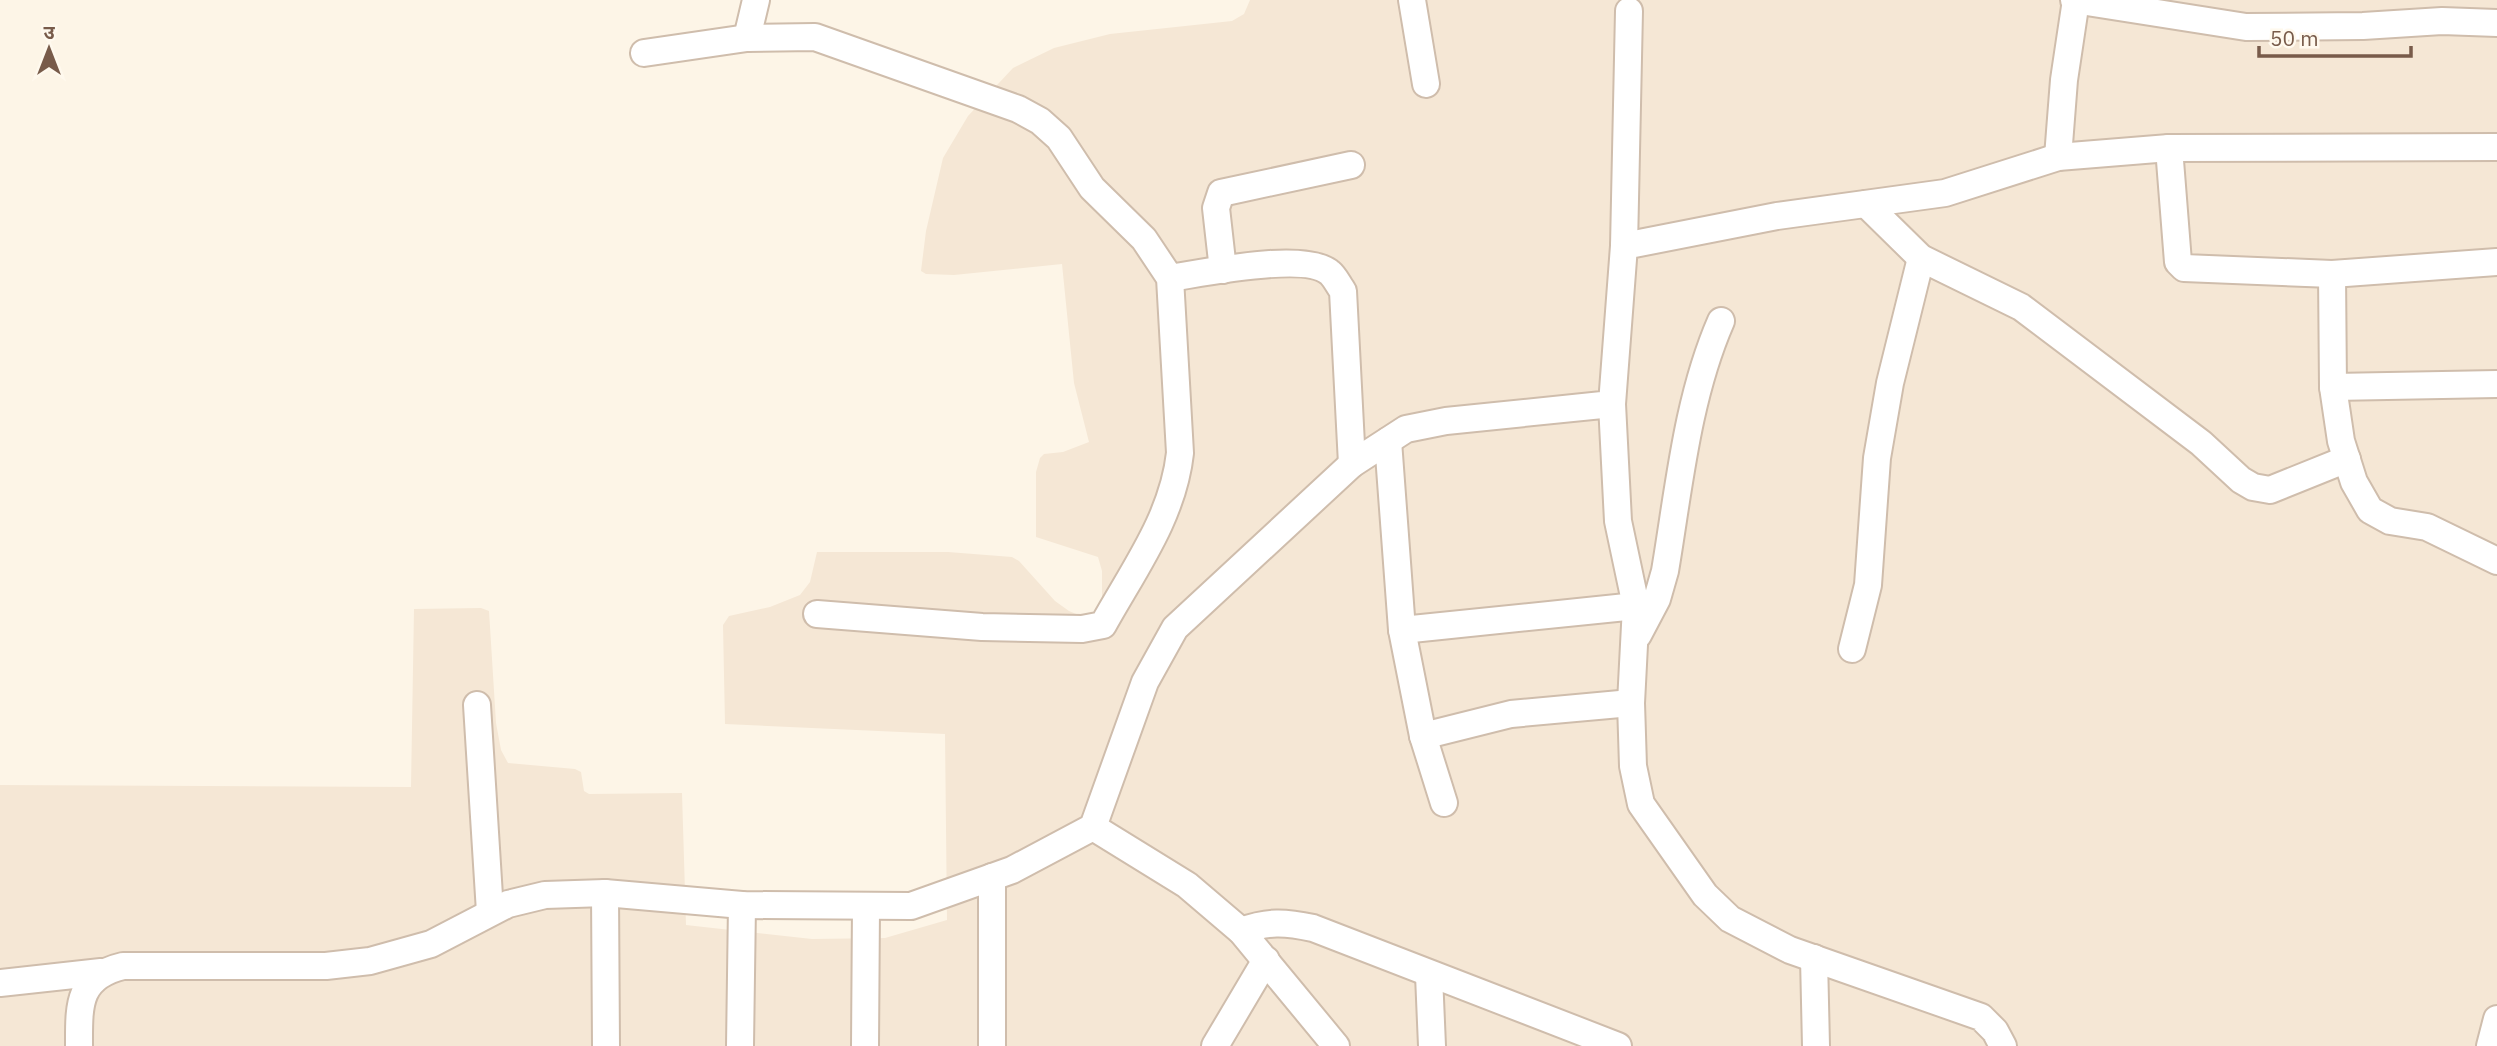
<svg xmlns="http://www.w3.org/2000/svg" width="2497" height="1046" font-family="'IBM Plex Sans','Noto Sans Devanagari',sans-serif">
<rect width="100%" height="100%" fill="#fdf5e7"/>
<polygon fill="#f5e7d5" points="1250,0 2497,0 2497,1046 0,1046 0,785 411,787 414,609 481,608 489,611 496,723 501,750 508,763 575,769 581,772 584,791 589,794 682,793 686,925 812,939 885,938 947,920 945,734 725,724 723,625 729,616 770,607 800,595 810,582 817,552 948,552 1012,557 1019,561 1055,601 1069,611 1088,619 1102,615 1102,571 1098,557 1036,537 1036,472 1040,458 1044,454 1063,452 1089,442 1074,383 1062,264 954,275 926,274 921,271 926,231 943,158 968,116 1013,68 1054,48 1110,34 1232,21 1244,14"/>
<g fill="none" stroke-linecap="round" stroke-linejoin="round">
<defs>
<g id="minor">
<polyline points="1412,0 1426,84"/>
<polyline points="2074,0 2246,27 2363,26 2442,21 2497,23"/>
<polyline points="747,38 756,0"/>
<path d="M644,53L747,38L815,37L1018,109L1040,121L1059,138L1092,188L1144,239L1170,278L1180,453C1173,517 1134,569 1103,625L1082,629L982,627L817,614"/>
<polyline points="2169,148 2178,262 2184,268 2332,274 2497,262"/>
<polyline points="2058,157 2064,80 2076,0"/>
<polyline points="1866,204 1921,258 2021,307 2201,443 2241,480 2253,487 2270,490 2347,459"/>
<polyline points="1624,246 1629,11"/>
<polyline points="1223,270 1216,208 1221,193 1351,165"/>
<polyline points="2332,274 2333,387 2341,441 2354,482 2370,510 2390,521 2427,527 2497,561"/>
<path d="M1170,278C1203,273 1306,251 1330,273C1335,277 1339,286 1343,291L1352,464"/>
<polyline points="2333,387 2497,384"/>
<polyline points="1612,404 1618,521 1636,606 1631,703 1633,766 1641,804 1705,895 1730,919 1790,950 1981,1017 1995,1031 2003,1046"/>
<polyline points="1388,441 1402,630 1423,736 1444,803"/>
<polyline points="1402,630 1636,606"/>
<path d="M1638,635L1657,599L1665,571C1679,488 1687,399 1721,321"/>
<polyline points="1852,649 1868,585 1877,458 1890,383 1921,258"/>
<polyline points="477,705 490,912"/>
<polyline points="1423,736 1511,714 1631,703"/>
<polyline points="1093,827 1187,885 1241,931 1336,1046"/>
<polyline points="605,893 606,1046"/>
<path d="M1241,931C1268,921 1285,922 1313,928L1618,1046"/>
<polyline points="1814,958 1816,1046"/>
<polyline points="1429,975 1432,1046"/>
<polyline points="0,983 101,972"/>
<path d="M79,1046C79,1006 77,977 123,966H326L370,961L431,944L508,904L545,895L605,893L742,905L911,906L1012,870L1093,827L1145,682L1175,628L1352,464L1406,429L1446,421L1612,404L1624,246L1777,216L1945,193L2058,157L2169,148L2497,147"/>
<polyline points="740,1046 742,905"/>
<polyline points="865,1046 866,907"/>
<polyline points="992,1046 992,877"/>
<polyline points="1215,1046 1266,960"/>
<polyline points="2490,1046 2497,1019"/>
</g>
</defs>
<use href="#minor" stroke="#cfbdac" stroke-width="30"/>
<use href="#minor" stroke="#fff" stroke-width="26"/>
</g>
<g transform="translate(49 49)" stroke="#fff9ee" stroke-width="5" paint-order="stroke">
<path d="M0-5L12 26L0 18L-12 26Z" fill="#785b4a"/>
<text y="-10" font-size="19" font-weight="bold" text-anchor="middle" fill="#785b4a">उ</text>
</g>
<path d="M2259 46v10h152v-10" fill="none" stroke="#785b4a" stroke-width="3.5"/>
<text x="2270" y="46" font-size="21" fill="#785b4a" stroke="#fff9ee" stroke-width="5" paint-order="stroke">50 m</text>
</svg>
